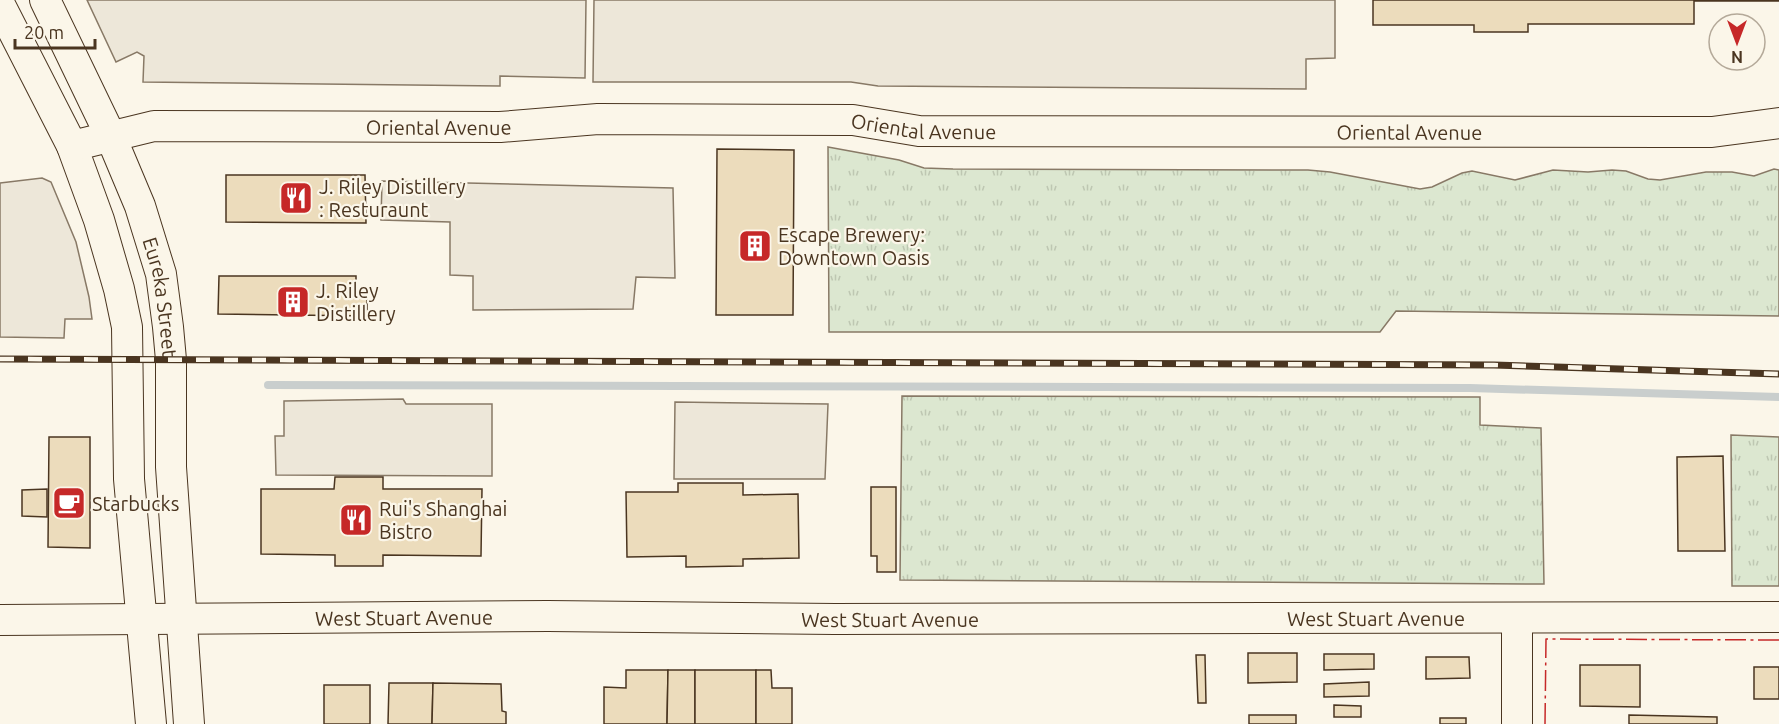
<svg xmlns="http://www.w3.org/2000/svg" width="1779" height="724" font-family="Ubuntu,sans-serif">
<defs>
<pattern id="grass-tufts" width="24" height="20" patternUnits="userSpaceOnUse" patternTransform="scale(1.5)"><rect width="24" height="20" fill="#dce7d0"/><path d="M3 7l-1-3M5 7V3M7 7l1-3M15 17l-1-3M17 17v-4M19 17l1-3" fill="none" stroke="#bec7b2"/></pattern>
</defs>
<rect width="100%" height="100%" fill="#fbf6e9"/>
<g fill="url(#grass-tufts)" stroke="#887966" stroke-width="1.5">
<polygon points="828,147 899,160 924,168 953,169 1308,170 1330,172 1420,189 1432,187 1462,173 1472,171 1515,180 1553,170 1588,172 1612,170 1626,171 1648,179 1660,180 1706,172 1732,172 1754,176 1774,169 1779,170 1779,316 1396,311 1380,332 829,332"/>
<polygon points="902,396 1480,397 1480,425 1541,428 1544,584 900,580"/>
<polygon points="1731,435 1779,437 1779,586 1732,586"/>
</g>
<g fill="#ede7d9" stroke="#887966" stroke-width="1.5">
<polygon points="87,0 586,0 585,78 500,76 500,86 143,82 144,56 137,52 116,62"/>
<polygon points="594,0 1335,0 1335,58 1306,59 1306,89 878,86 851,82 593,82"/>
<polygon points="42,178 51,182 76,242 89,297 92,319 65,319 64,338 0,337 0,183"/>
<polygon points="382,181 673,188 675,278 636,277 633,309 473,310 473,276 450,275 450,222 381,220"/>
<polygon points="403,399 406,404 492,404 492,476 276,475 275,436 284,436 284,401"/>
<polygon points="675,402 828,404 825,479 674,479"/>
</g>
<g fill="none" stroke-linecap="round" stroke-linejoin="round">
<polyline stroke="#c9cecd" stroke-width="8" points="268,385 1470,388 1779,397"/>
</g>
<g fill="#ecdcbc" stroke="#4a3520" stroke-width="1.5">
<polygon points="1373,0 1779,0 1779,1 1694,1 1694,24 1528,24 1528,32 1474,32 1474,25 1373,25"/>
<polygon points="717,149 794,150 793,315 716,315"/>
<polygon points="226,175 365,175 366,223 226,222"/>
<polygon points="219,276 356,276 356,290 367,290 367,316 218,314"/>
<polygon points="49,437 90,437 90,548 48,547"/>
<polygon points="1723,456 1725,551 1678,551 1677,457"/>
<polygon points="335,477 383,477 383,489 482,489 481,556 383,555 383,566 335,566 335,555 261,554 261,489 334,489"/>
<polygon points="678,483 743,483 743,495 798,494 799,558 743,559 743,566 686,567 686,556 627,557 626,492 678,492"/>
<polygon points="871,487 896,487 896,572 877,572 877,556 871,556"/>
<polygon points="47,489 47,517 22,516 22,490"/>
<polygon points="1248,653 1297,653 1297,682 1248,683"/>
<polygon points="1324,654 1374,654 1374,669 1324,670"/>
<polygon points="1196,655 1205,655 1206,703 1198,703"/>
<polygon points="1426,657 1469,657 1470,678 1426,679"/>
<polygon points="1580,665 1640,665 1640,707 1580,706"/>
<rect x="1754" y="667" width="25" height="32"/>
<polygon points="626,670 668,670 667,724 604,724 604,687 626,688"/>
<polygon points="668,670 695,670 695,724 667,724"/>
<rect x="695" y="670" width="61" height="54"/>
<polygon points="756,670 771,670 772,688 792,688 792,724 756,724"/>
<polygon points="1369,682 1369,696 1324,697 1324,684"/>
<polygon points="389,683 433,683 432,724 388,724"/>
<polygon points="433,683 501,684 502,711 506,712 506,724 432,724"/>
<rect x="324" y="685" width="46" height="39"/>
<polygon points="1334,705 1361,706 1361,717 1334,717"/>
<rect x="1249" y="715" width="47" height="9"/>
<polygon points="1629,715 1717,717 1717,724 1629,724"/>
<rect x="1440" y="718" width="26" height="6"/>
</g>
<g fill="none" stroke-linecap="round" stroke-linejoin="round">
<defs>
<g id="minor">
<path id="s1" d="M45,0L111,137L140,206L161,274L168,327L171,360V467L189,724"/>
<polyline points="0,5 72,146 99,220 119,289 127,327 129,479 151,724"/>
<path id="s2" d="M72,146L154,126L500,127L598,119L853,120L919,131L1667,132H1712L1779,123"/>
<polyline points="1517,618 1517,724"/>
<path id="s3" d="M0,620L548,616L835,619L1779,617"/>
</g>
</defs>
<use href="#minor" stroke="#4a3520" stroke-width="32"/>
<use href="#minor" stroke="#fbf6e9" stroke-width="30"/>
<defs>
<polyline id="rail" points="0,359 1494,365 1779,374"/>
</defs>
<use href="#rail" stroke="#4a3520" stroke-width="7"/>
<use href="#rail" stroke="#fbf6e9" stroke-width="4.5" stroke-dasharray="14" stroke-linecap="butt"/>
<polyline stroke="#c62828" stroke-width="1.5" stroke-dasharray="21 4.5 3 4.5" stroke-linecap="butt" points="1545,724 1546,639 1779,640"/>
</g>
<defs>
<symbol id="restaurant-square" viewBox="-11 -11 22 22"><rect x="-9" y="-9" width="18" height="18" rx="4" fill="#c62828" stroke="#fbf6e9"/><path d="M-5-6h1v4h1v-4h1v4h1v-4h1v5L-1.5 .5V6h-2V.5L-5-1ZM5-6V6H3V1.5H1.5Q1.5-4 5-6Z" fill="#fff"/></symbol>
<symbol id="building-square" viewBox="-11 -11 22 22"><rect x="-9" y="-9" width="18" height="18" rx="4" fill="#c62828" stroke="#fbf6e9"/><path d="M-4-6H4V6H1V3H-1V6H-4ZM-2.5-4.3h1.7v1.8h-1.7ZM.8-4.3h1.7v1.8H.8ZM-2.5-1h1.7V.8h-1.7ZM.8-1h1.7V.8H.8Z" fill="#fff"/></symbol>
<symbol id="cafe-square" viewBox="-11 -11 22 22"><rect x="-9" y="-9" width="18" height="18" rx="4" fill="#c62828" stroke="#fbf6e9"/><path d="M-5.5-4.5H6V0H3Q3 3.5 0 3.5H-2.5Q-5.5 3.5-5.5 0ZM3-3.2v2h1.7v-2ZM-6 4.5H4V6H-6Z" fill="#fff"/></symbol>
</defs>
<g fill-rule="evenodd">
<use href="#restaurant-square" x="277" y="179" width="38" height="38"/>
<use href="#building-square" x="736" y="227" width="38" height="38"/>
<use href="#building-square" x="274" y="283" width="38" height="38"/>
<use href="#cafe-square" x="50" y="484" width="38" height="38"/>
<use href="#restaurant-square" x="337" y="501" width="38" height="38"/>
</g>
<g text-anchor="middle" dominant-baseline="central" stroke-width="4.5" stroke-linejoin="round" paint-order="stroke">
<g font-size="20" fill="#4a3520" stroke="#fbf6e9">
<text stroke="none"><textPath href="#s2" startOffset="369">Oriental Avenue</textPath></text>
<text stroke="none"><textPath href="#s2" startOffset="855">Oriental Avenue</textPath></text>
<text stroke="none"><textPath href="#s2" startOffset="1341">Oriental Avenue</textPath></text>
<text stroke="none"><textPath href="#s1" startOffset="321">Eureka Street</textPath></text>
<text stroke="none"><textPath href="#s3" startOffset="404">West Stuart Avenue</textPath></text>
<text stroke="none"><textPath href="#s3" startOffset="1376">West Stuart Avenue</textPath></text>
<text stroke="none"><textPath href="#s3" startOffset="890">West Stuart Avenue</textPath></text>
</g>
<g font-size="20" fill="#4a3520" stroke="#fbf6e9" text-anchor="start">
<text x="319" y="186">J. Riley Distillery<tspan x="319" dy="23">: Resturaunt</tspan></text>
<text x="778" y="234">Escape Brewery:<tspan x="778" dy="23">Downtown Oasis</tspan></text>
<text x="316" y="290">J. Riley<tspan x="316" dy="23">Distillery</tspan></text>
<text x="92" y="503">Starbucks</text>
<text x="379" y="508">Rui's Shanghai<tspan x="379" dy="23">Bistro</tspan></text>
</g>
</g>
<g transform="translate(1737 42) rotate(180)"><circle r="28" fill="#fbf6e9" stroke="#b4a999" stroke-width="1.5"/>
<path d="M0-4.5L10 22L0 15L-10 22Z" fill="#c62828"/>
<text y="-9" font-size="16" font-weight="bold" text-anchor="middle" fill="#4a3520">N</text>
</g>
<path d="M15 39v9h80v-9" fill="none" stroke="#4a3520" stroke-width="3"/>
<text x="24" y="39" font-size="18" fill="#4a3520" stroke="#fbf6e9" stroke-width="4.5" paint-order="stroke">20 m</text>
</svg>
